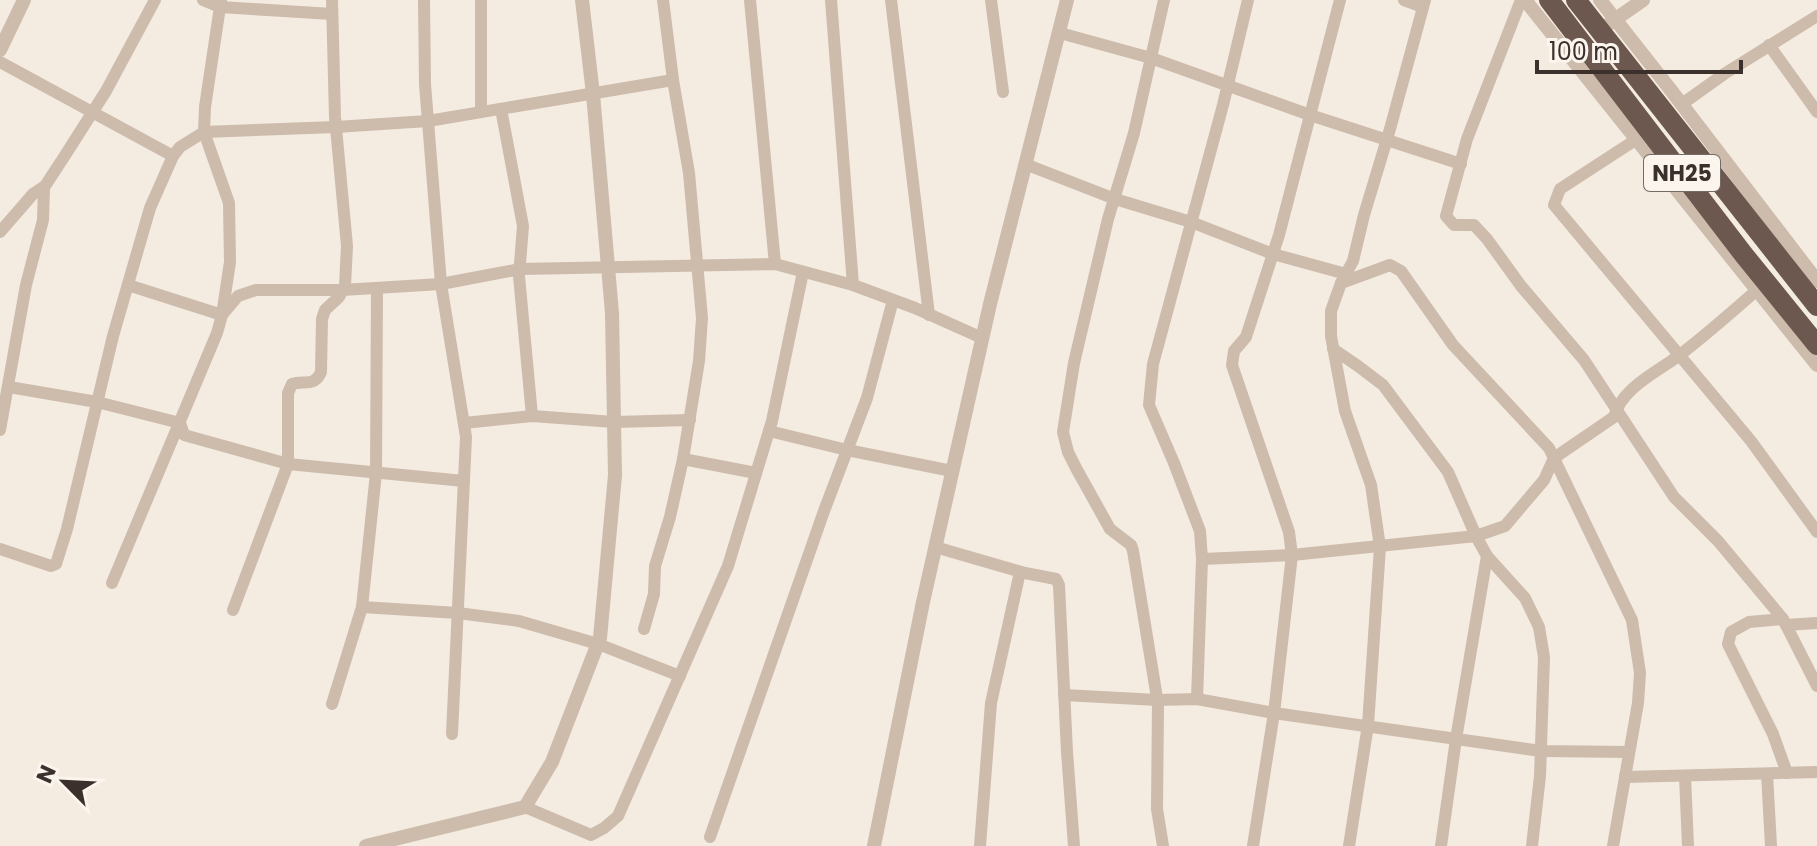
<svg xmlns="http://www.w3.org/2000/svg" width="1817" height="846" font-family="Poppins,sans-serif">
<rect width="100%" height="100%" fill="#f4ebe1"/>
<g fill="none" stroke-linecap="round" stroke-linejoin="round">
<g stroke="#cdbbac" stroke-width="12">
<polyline points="203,0 220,7 332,14"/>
<polyline points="424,0 425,84 441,284 466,437 452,734"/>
<polyline points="750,0 775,264"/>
<polyline points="831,0 853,285"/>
<polyline points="891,0 929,315"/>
<polyline points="991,0 1003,92"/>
<polyline points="1404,0 1423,7"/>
<polyline points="1521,0 1467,139 1446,216 1454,225 1474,225 1487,239 1521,286 1584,360 1674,497 1718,541 1783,619 1749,622 1731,632 1728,644 1773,734 1787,773"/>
<polyline points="1060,33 1151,58 1310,115 1461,164"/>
<polyline points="1769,45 1817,112"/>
<polyline points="0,62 173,156"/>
<polyline points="1682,104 1724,74 1817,16"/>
<polyline points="501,109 523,226 519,276 532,416"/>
<polyline points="481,112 481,0"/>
<polyline points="1637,139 1560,189 1554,205 1751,441 1817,532"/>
<polyline points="1025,164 1115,199 1191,222 1273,254 1346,274"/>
<polyline points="0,232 33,194 45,186 64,157 106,91 155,0"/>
<polyline points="1341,283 1390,265 1401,271 1453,345 1549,448 1632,620 1640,673 1638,703 1613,846"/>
<polyline points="128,285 222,315 238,296 256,290 342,290 441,284 520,269 775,264 853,285 915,308 982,338"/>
<polyline points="1333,349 1358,366 1383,385 1448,472 1476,536 1487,556 1456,739 1441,846"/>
<polyline points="9,387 97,402 180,423 184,435 288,464 464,481"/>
<polyline points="464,423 532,416 614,422 690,420"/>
<polyline points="0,430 26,285 43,220 44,187"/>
<polyline points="769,431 847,450 952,471"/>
<polyline points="683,459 756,473"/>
<polyline points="935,547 1025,573 1056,579 1059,585 1067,752 1074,846"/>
<polyline points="0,549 51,566 56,564 67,529 113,336 150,208 173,156 180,147 204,132 205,107 221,0"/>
<polyline points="1487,556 1525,598 1539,627 1544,657 1540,776 1532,846"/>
<path d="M1202,559L1292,555L1476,536L1505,526L1544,480L1554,458L1614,417C1622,387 1658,372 1681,354C1707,334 1732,312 1757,290"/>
<polyline points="112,583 217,333 222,315 230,262 229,203 204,132 336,127 428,121 673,80"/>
<polyline points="362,607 458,613 519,621 598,644 680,676"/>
<path d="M233,610L288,464V393L292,384C304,380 315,387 321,372L322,319L325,310L339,297L345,286L347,246L335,117L332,0"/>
<polyline points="1783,619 1817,686"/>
<polyline points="1786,625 1817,623"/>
<polyline points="644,629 654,594 655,566 670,517 683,459 699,361 702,318 689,173 673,80 663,0"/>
<polyline points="1064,695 1157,700 1197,699 1274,713 1541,751 1629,752"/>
<polyline points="1197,699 1202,559 1200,531 1174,463 1149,405 1153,364 1223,105 1248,0"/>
<polyline points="332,704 362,607 376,473 377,288"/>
<polyline points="1767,774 1771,846"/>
<polyline points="1685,776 1688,846"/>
<polyline points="1625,777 1817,772"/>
<polyline points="525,807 591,835 604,828 618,816 728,566 772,421 803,272"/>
<polyline points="710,837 824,511 867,398 893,300"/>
<polyline points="980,846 991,703 1020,572"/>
<polyline points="1163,846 1157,809 1158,704 1133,551 1131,545 1110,529 1076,468 1068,452 1063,432 1074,363 1108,219 1134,133 1164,0"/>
<polyline points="1253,846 1274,713 1292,555 1289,532 1232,365 1234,351 1246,337 1279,235 1340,0"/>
<polyline points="1349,846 1368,725 1380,547 1371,485 1345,411 1331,336 1331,311 1341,283 1353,261 1364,215 1390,129 1425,0"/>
</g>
<g stroke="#cdbbac" stroke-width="14">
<polyline points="1525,0 1817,365"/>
<polyline points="1600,0 1670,89 1817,281"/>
<polyline points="1610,23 1643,0"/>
<polyline points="0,50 24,0"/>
<polyline points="366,846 525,807 552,762 600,638 615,475 612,313 593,94 582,0"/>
<polyline points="874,846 923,602 990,304 1067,0"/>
</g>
<g stroke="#6c584f" stroke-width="20">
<polyline points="1549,0 1744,255 1817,345"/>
<polyline points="1576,0 1817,306"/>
</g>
</g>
<g text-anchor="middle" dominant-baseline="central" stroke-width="7" stroke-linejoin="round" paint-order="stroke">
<rect fill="#fbf5ee" stroke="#756b66" stroke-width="2" x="1644" y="155" width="76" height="36" rx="6"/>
<g font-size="22" font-weight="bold" fill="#3b302b">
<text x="1682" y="173">NH25</text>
</g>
</g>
<g transform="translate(64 782) rotate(294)" stroke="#fbf5ee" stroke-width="6" paint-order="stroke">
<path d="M0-6L14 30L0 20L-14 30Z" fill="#3b302b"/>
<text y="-12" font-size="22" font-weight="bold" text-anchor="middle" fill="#3b302b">N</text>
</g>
<path d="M1537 60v12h204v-12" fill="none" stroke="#3b302b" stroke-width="4"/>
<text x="1549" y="60" font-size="24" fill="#3b302b" stroke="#fbf5ee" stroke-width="6" paint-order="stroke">100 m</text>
</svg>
